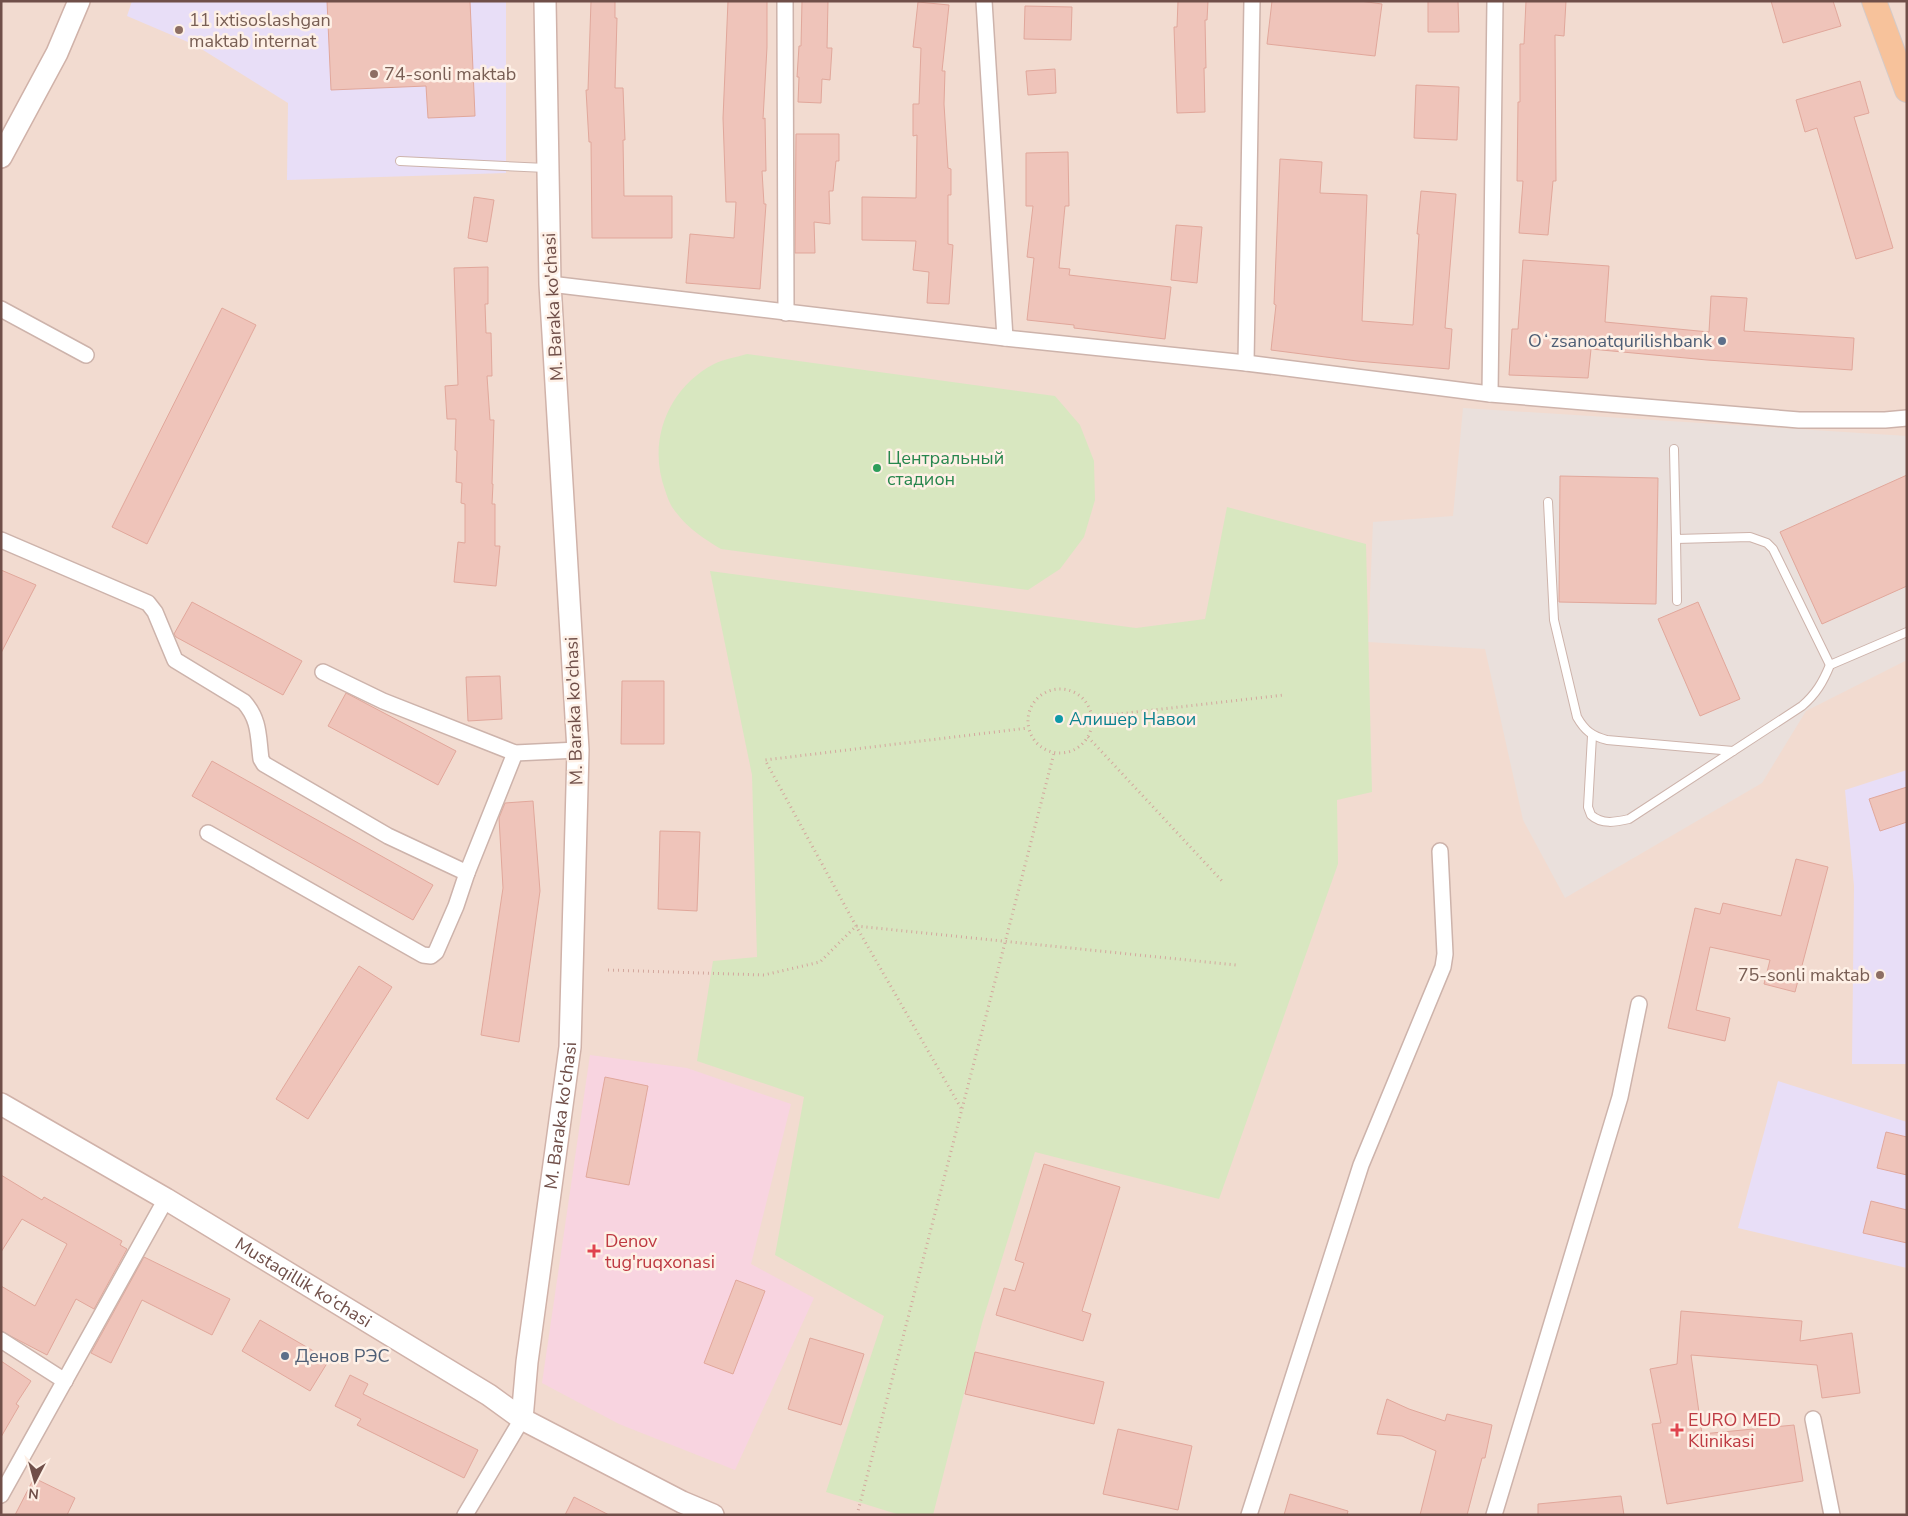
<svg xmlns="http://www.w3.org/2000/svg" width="1908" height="1516" font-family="'Nunito Sans',sans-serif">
<rect width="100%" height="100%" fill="#fbebe1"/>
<rect fill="#f2dbd0" x="1" y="1" width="1906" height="1514"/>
<polygon fill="#eae0dc" points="1463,408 1907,436 1907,660 1806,711 1762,783 1565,898 1523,820 1485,649 1368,642 1373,522 1453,516"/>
<g fill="#e8def7">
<polygon points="132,1 506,1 506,173 287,180 288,103 195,45 127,16"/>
<polygon points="1907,770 1907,1064 1852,1064 1854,886 1845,790"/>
<polygon points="1778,1081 1907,1122 1907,1268 1738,1228"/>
</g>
<polygon fill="#f8d4e0" points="590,1055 687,1068 791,1104 751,1264 814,1298 735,1470 619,1424 542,1383"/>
<g fill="#d8e7c0">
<path d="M747,354L1055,396L1080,425L1094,461L1095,500L1084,537L1060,569L1028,590L721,549C700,536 687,528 672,507C669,502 667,496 665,490C647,441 668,388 714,364C724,359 737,357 747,354Z"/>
<polygon points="1227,507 1366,544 1372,792 1337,800 1338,864 1219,1199 1035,1152 982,1323 933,1515 900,1515 826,1492 884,1316 775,1255 804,1097 697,1061 713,961 757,957 752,775 710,571 1136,628 1205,619"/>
</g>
<g fill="#efc4ba" stroke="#e1a79b">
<polygon points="327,1 470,1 475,116 428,118 426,86 331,90"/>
<polygon points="591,1 615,1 615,18 617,18 615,88 623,88 625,140 623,140 624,196 672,196 672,238 592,238 591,142 589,142 586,90 588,90"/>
<polygon points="728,1 767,1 767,47 763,119 765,118 766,171 762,171 764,204 766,204 760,289 686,283 690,234 734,238 736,202 726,202 723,118"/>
<polygon points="802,1 828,1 827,48 832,48 830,80 822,79 821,103 798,102 799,77 797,77 799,46 801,46"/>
<polygon points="1178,1 1208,1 1207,20 1205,20 1206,68 1204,68 1205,112 1177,113 1174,27 1177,27"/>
<polygon points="1272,1 1360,1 1382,4 1375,56 1267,44"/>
<polygon points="1428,1 1458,1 1459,32 1428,32"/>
<polygon points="1526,1 1566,1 1564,36 1555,35 1556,181 1553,181 1548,235 1519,233 1523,181 1517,181 1518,102 1520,102 1520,44 1524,44"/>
<polygon points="1771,1 1833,1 1841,26 1783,43"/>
<polygon points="918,2 949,5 942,71 945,71 944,104 948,168 951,169 951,195 948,195 948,244 953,245 949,304 927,303 929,272 913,270 916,241 862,240 862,197 916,198 917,135 913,136 913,104 919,104 921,48 913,47"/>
<polygon points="1025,6 1072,7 1071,40 1024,39"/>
<polygon points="1055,69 1056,93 1028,95 1026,71"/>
<polygon points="1860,81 1869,113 1854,117 1893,248 1856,259 1817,128 1805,132 1796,100"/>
<polygon points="1416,85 1459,87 1457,140 1414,138"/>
<polygon points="796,134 839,134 839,161 836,161 833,191 829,191 830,224 814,222 815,253 795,253"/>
<polygon points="1068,152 1069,206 1065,206 1059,268 1070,269 1069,275 1171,287 1165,339 1074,328 1074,325 1027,320 1034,258 1027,257 1033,206 1026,206 1026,153"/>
<polygon points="1280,159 1322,162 1320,193 1367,195 1362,321 1413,325 1419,234 1417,234 1421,191 1456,194 1445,328 1452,329 1449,369 1357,361 1271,350 1276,305 1274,304"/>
<polygon points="474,197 494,200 487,242 468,238"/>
<polygon points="1176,225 1202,227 1197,283 1171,280"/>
<polygon points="1523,260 1609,266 1605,322 1709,332 1711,296 1747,298 1744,331 1854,338 1852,370 1707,360 1591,349 1588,378 1509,375 1512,329 1518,329"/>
<polygon points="488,267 488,304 485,304 486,333 491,333 492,376 487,376 490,420 494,420 492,484 493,484 492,504 495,504 495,546 500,546 496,586 454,582 458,542 465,543 465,504 461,503 462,483 456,482 457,451 455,450 456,419 447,419 445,386 458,385 454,268"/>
<polygon points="222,308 256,325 147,544 112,527"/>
<polygon points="1907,475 1907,586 1822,624 1780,532"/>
<polygon points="1560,476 1658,478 1656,604 1559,602"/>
<polygon points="1,570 36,585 1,653"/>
<polygon points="192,602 302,661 283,695 176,637 174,634"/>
<polygon points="1698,602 1740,699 1700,716 1658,619"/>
<polygon points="500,676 502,719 468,721 466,677"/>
<polygon points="622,681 664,681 664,744 621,744"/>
<polygon points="346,693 456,751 438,785 328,726"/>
<polygon points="212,761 433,885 413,920 192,796"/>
<polygon points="1907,787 1907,822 1880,831 1869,799"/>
<polygon points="533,801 540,891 519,1042 481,1035 503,888 499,818 505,803"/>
<polygon points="660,831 700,832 697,911 658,909"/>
<polygon points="1796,859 1828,867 1795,992 1764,984 1770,960 1710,947 1696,1010 1730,1018 1725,1041 1668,1028 1695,908 1720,914 1723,903 1781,916"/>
<polygon points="359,966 392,987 308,1119 276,1099"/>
<polygon points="605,1077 648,1086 629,1185 586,1177"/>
<polygon points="1886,1132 1907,1137 1907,1175 1877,1168"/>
<polygon points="1044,1164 1120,1187 1082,1311 1091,1314 1083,1341 996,1315 1004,1288 1015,1291 1024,1263 1015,1260"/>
<polygon points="1,1175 42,1200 44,1197 122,1241 120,1245 127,1249 94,1309 76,1299 47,1355 1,1331 1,1286 35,1306 67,1244 22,1219 1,1252"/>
<polygon points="1871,1201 1907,1210 1907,1243 1863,1233"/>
<polygon points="144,1257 230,1299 212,1335 142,1300 111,1363 91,1353"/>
<polygon points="736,1280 765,1291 733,1374 704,1363"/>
<polygon points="1681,1311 1802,1321 1800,1341 1852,1333 1860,1393 1822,1398 1817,1365 1691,1355 1702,1434 1794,1425 1803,1481 1667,1504 1652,1424 1661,1423 1650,1369 1677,1364"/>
<polygon points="260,1320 329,1360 310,1391 242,1351"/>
<polygon points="810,1338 864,1354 841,1425 788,1409"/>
<polygon points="975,1352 1104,1382 1094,1424 965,1394"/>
<polygon points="1,1361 31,1381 16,1404 19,1406 1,1437"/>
<polygon points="350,1375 368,1384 363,1394 478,1450 464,1478 357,1425 361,1419 335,1406"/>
<polygon points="1387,1399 1409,1409 1445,1421 1447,1414 1492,1425 1485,1458 1482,1458 1467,1515 1420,1515 1436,1451 1402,1436 1377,1434"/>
<polygon points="1118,1429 1192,1446 1178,1510 1103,1494"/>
<polygon points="34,1478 75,1498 67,1515 15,1515"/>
<polygon points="1290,1494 1348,1511 1347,1515 1284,1515"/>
<polygon points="1621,1496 1624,1515 1538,1515 1538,1504"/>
<polygon points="574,1497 609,1515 565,1515"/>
</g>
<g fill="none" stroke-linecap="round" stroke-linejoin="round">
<defs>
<g id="lane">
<polyline points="400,161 546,168"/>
<polyline points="1674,449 1676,539 1750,537 1767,543 1773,549 1830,665"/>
<path d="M1548,502L1554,620L1577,717C1585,731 1592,736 1607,740L1733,751"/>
<polyline points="1676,539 1677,601"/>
<path d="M1592,736L1588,807L1591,815C1602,825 1616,822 1629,819L1802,706C1816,694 1823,682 1830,665L1907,632"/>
</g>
<g id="street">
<polyline points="785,1 786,313"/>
<polyline points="984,1 1005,338"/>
<polyline points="550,284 1005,338 1246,363 1490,394 1799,420 1885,420 1907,418"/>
<polyline points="1,309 86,355"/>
<polyline points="1246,363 1252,1"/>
<polyline points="1490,394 1495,1"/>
<path d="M1,540L148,603L155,612L175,660L244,702C260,720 258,737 261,759L264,764L388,836L467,873"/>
<polyline points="323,672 383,701 515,753 578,750"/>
<polyline points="208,833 423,955 431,956 436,952 456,906 467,873 515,753"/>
<polyline points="1,1340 65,1381"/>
<polyline points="1813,1419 1832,1515"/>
<polyline points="1,1495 166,1199"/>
<polyline points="465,1515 522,1419"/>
<polyline points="1249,1515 1361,1165 1443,967 1445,954 1440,851"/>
<polyline points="1494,1515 1620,1097 1639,1004"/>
</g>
<g id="secondary">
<polyline points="1,157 57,53 79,1"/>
<path id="s1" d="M1,1104L166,1199L489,1395L522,1419L682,1502L713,1515"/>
<path id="s2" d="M522,1419L527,1362L570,1047L578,750L550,284L545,1"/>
</g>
<polyline id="primary" points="1874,1 1907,90"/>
</defs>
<use href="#lane" stroke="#cdb3ab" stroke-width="10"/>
<use href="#street" stroke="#cdb3ab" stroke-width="18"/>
<use href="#secondary" stroke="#d0b2a9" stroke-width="24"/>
<use href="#primary" stroke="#d4cac8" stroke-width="26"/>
<g stroke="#d3a79d" stroke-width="3" stroke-dasharray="1 4" stroke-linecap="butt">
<circle cx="1060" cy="721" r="32"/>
<polyline points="1092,717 1284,695"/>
<polyline points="1088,737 1223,882"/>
<polyline points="608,970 764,975 820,962 856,926 1236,965"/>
<polyline points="961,1108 856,926 765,760 1028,728"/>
<polyline points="857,1515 1054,753"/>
</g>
<use href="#lane" stroke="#fff" stroke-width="8"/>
<use href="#street" stroke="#fff" stroke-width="15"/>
<use href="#secondary" stroke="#fff" stroke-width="21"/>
<use href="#primary" stroke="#f7c29b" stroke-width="24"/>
</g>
<g fill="#8d6e63" stroke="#fef0e6" stroke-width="2">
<circle cx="179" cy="30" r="5"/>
<circle cx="374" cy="74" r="5"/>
<circle cx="1880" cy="975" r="5"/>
</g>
<g fill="#5c6f8a" stroke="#fef0e6" stroke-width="2">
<circle cx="1722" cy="341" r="5"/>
<circle cx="285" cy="1356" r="5"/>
</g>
<circle fill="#2e9e5b" stroke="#fef0e6" stroke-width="2" cx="877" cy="468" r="5"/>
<circle fill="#0f9aa8" stroke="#fef0e6" stroke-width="2" cx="1059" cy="719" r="5"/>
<g fill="#e0444e" stroke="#fef0e6" stroke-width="2">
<path d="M591.5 1243.5h5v5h5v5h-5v5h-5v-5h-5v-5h5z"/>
<path d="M1674.5 1422.5h5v5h5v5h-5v5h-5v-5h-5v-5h5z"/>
</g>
<g text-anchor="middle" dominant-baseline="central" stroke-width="5" stroke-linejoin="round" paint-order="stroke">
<g font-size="18" fill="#785e54" stroke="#fef0e6" text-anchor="start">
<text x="189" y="20">11 ixtisoslashgan<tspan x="189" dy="21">maktab internat</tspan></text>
<text x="384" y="74">74-sonli maktab</text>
<text x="1870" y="975" text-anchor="end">75-sonli maktab</text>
</g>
<g font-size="18" fill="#704f49" stroke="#fef0e6">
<text transform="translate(553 307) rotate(-93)">M. Baraka ko'chasi</text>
<text transform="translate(574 711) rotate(-92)">M. Baraka ko'chasi</text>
<text stroke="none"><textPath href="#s2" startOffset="306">M. Baraka ko'chasi</textPath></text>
<text stroke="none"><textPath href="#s1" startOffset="351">Mustaqillik ko‘chasi</textPath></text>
</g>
<g font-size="18" fill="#4e5e75" stroke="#fef0e6" text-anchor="end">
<text x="1712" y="341">Oʻzsanoatqurilishbank</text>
<text x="295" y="1356" text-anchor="start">Денов РЭС</text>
</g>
<g font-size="18" fill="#27864d" stroke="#fef0e6" text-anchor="start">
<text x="887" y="458">Центральный<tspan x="887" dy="21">стадион</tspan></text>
</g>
<g font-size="18" fill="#0d838f" stroke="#fef0e6" text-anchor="start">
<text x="1069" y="719">Алишер Навои</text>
</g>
<g font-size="18" fill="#be3a42" stroke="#fef0e6" text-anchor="start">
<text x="605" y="1241">Denov<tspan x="605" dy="21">tug'ruqxonasi</tspan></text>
<text x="1688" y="1420">EURO MED<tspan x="1688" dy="21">Klinikasi</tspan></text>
</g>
</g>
<rect width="1908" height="1516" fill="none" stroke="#704f49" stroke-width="5"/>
<g transform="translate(35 1481) rotate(186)" stroke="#fef0e6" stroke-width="4" paint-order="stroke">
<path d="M0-4L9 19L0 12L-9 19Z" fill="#704f49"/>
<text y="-8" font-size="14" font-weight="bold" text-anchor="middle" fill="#704f49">N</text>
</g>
</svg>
